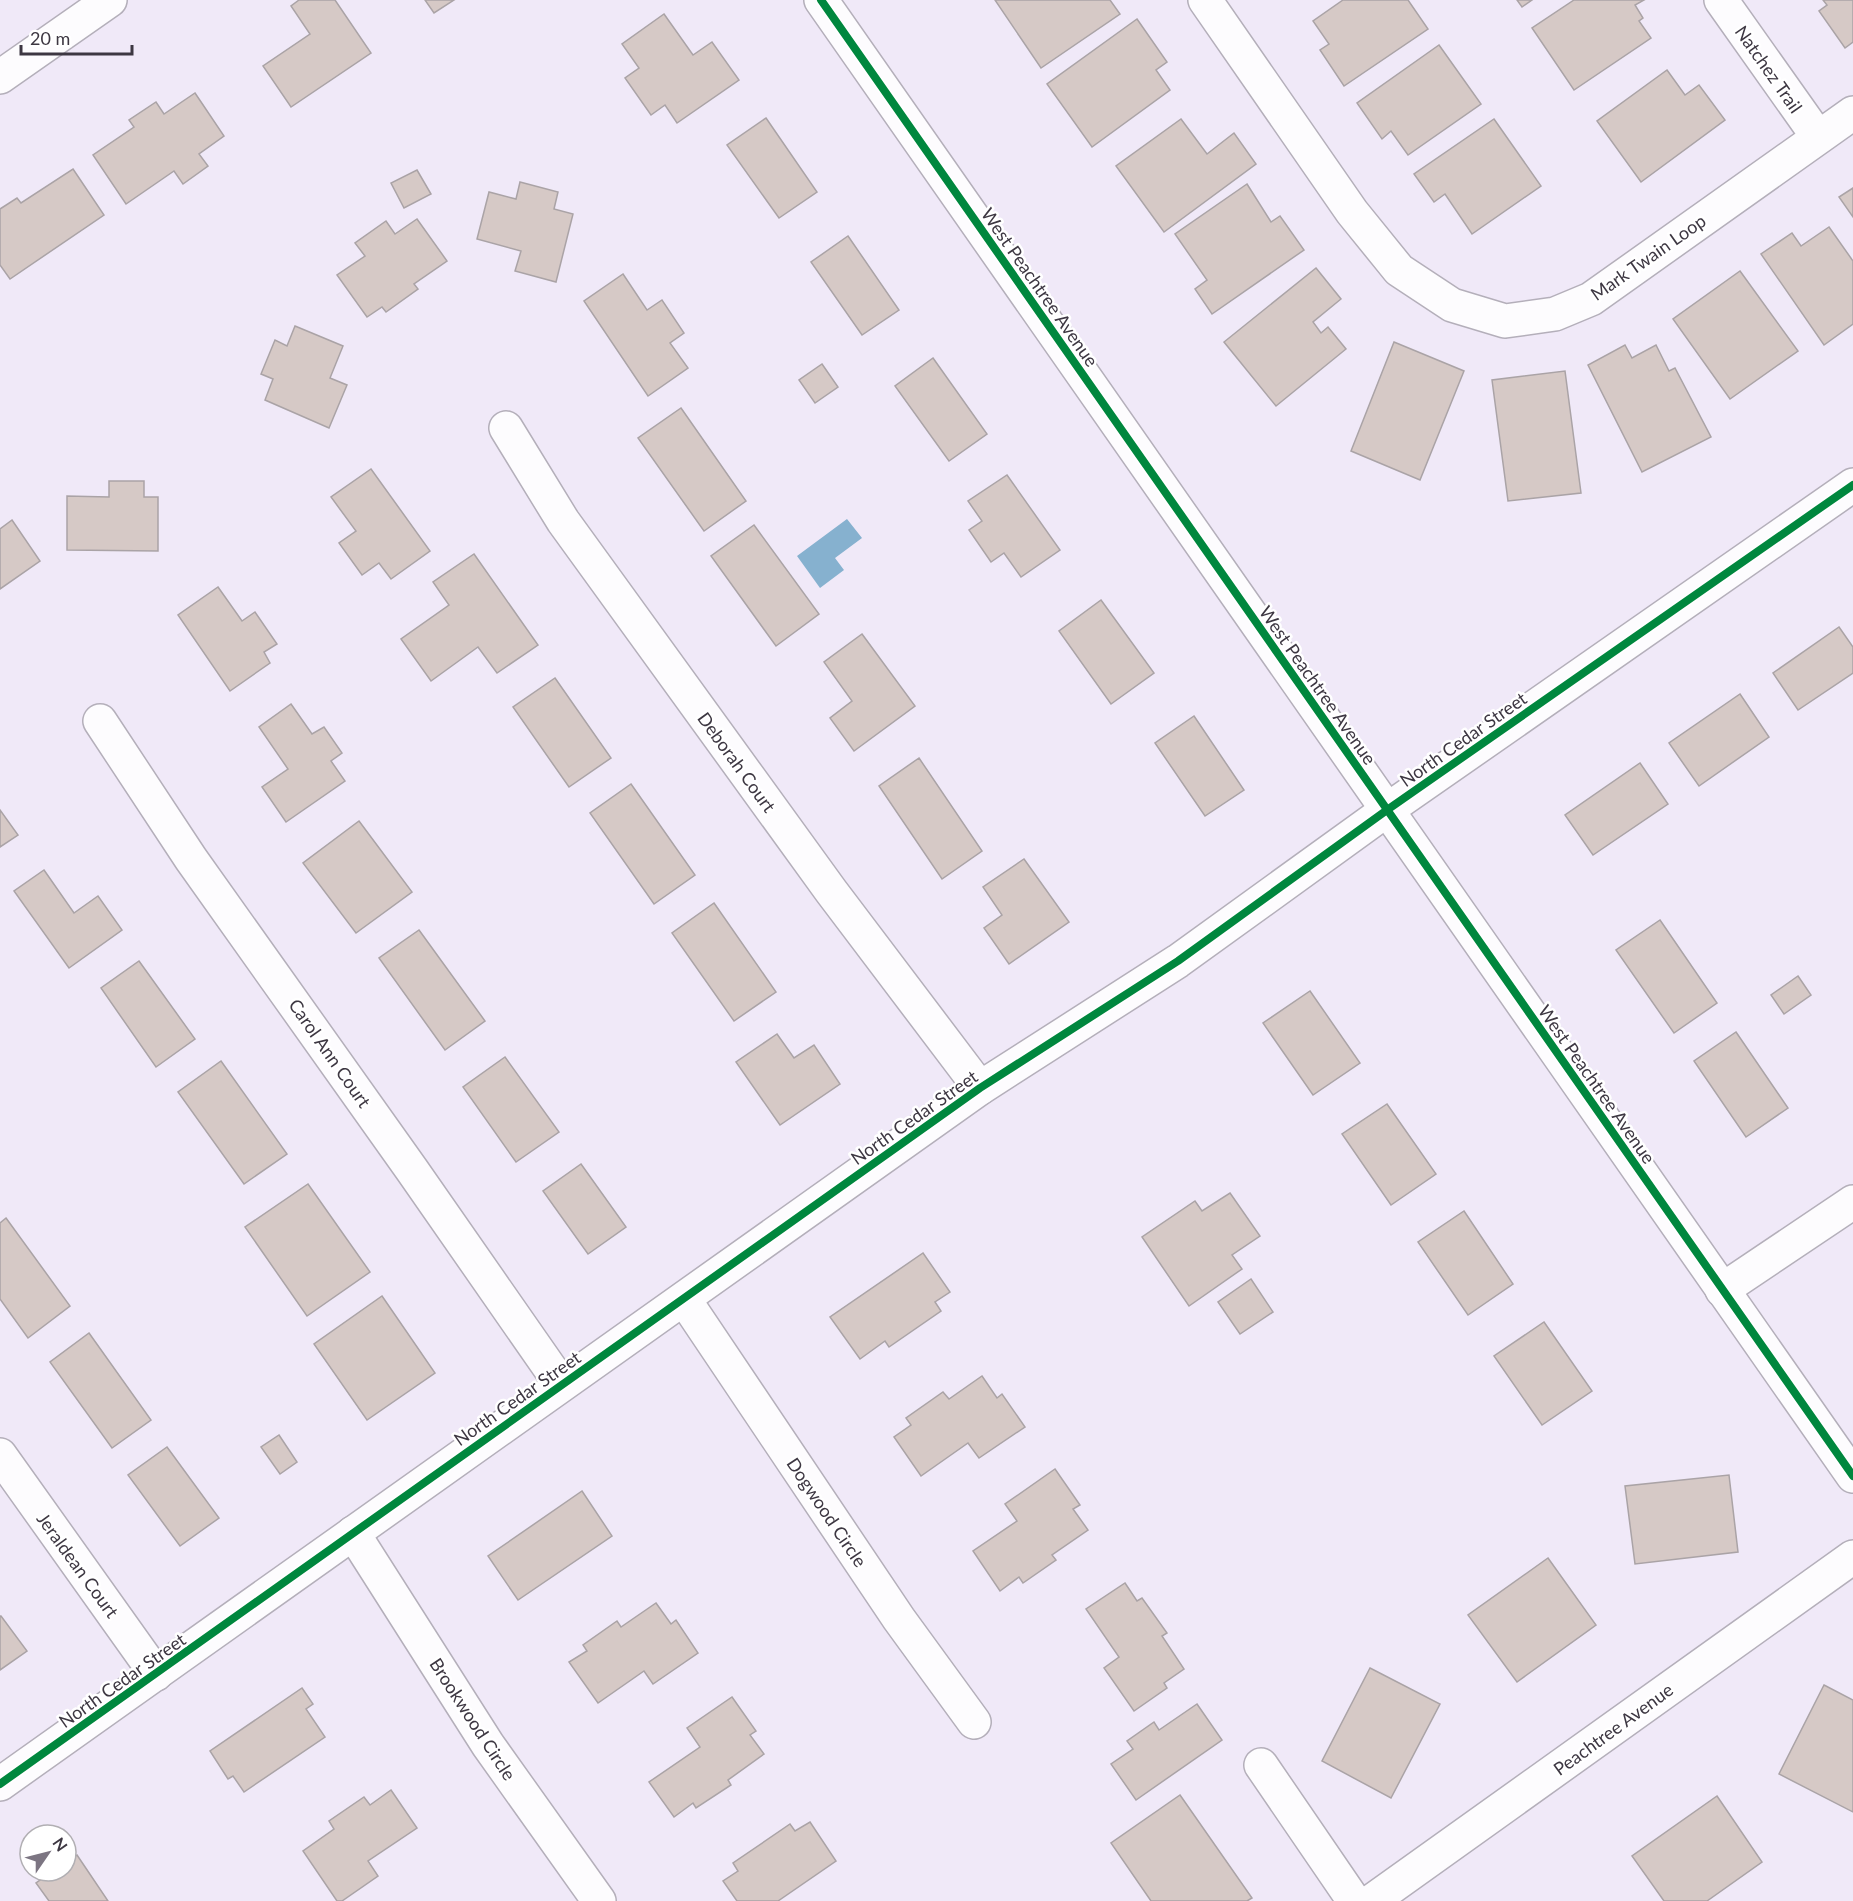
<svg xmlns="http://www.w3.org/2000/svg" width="1853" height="1901" font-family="Lato,sans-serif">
<rect width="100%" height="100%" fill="#f0e9f8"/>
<polygon fill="#86b1cf" points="847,519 862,538 835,558 844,570 820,588 797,556"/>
<g fill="#d6c9c6" stroke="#aaa3a6" stroke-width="1.5">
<polygon points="299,0 335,0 371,53 291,107 263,66 310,34 291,6"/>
<polygon points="425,0 454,0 434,13"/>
<polygon points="995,0 1110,0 1120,14 1041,68"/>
<polygon points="1343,0 1408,0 1428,29 1344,86 1320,50 1329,44 1313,21"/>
<polygon points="1517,0 1532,0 1522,7"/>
<polygon points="1574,0 1644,0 1635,5 1643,18 1639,21 1651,38 1574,90 1532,28"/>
<polygon points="1823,0 1853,0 1853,42 1845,48 1819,11 1827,5"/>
<polygon points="664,14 693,55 712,42 739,80 677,123 665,105 651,115 625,78 639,68 622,44"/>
<polygon points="1137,19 1167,62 1156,70 1170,90 1092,147 1047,84"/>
<polygon points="1439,45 1481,104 1408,155 1391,131 1382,139 1357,103"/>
<polygon points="1667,70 1685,95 1699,85 1725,120 1641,182 1597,121"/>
<polygon points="195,93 224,136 199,154 208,166 183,184 174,171 126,204 93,155 134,127 129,120 156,102 164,114"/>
<polygon points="766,118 817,192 779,218 727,145"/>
<polygon points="1181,119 1207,154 1234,133 1256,164 1164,232 1116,166"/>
<polygon points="1494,119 1541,186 1472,234 1445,194 1434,202 1414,174"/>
<polygon points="73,169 104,215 10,279 0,265 0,209 17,198 21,203"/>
<polygon points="417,170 431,194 404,208 391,183"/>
<polygon points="520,182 558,192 554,209 573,214 556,282 515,271 521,251 477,239 489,192 516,199"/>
<polygon points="1247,184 1271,222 1280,216 1304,250 1212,314 1195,289 1207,280 1175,234"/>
<polygon points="1853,188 1853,217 1839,197"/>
<polygon points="417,219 447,261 414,284 418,289 386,312 382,307 367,317 337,275 365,256 355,243 386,221 395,234"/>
<polygon points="1829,227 1853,261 1853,324 1824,345 1761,254 1792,233 1801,246"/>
<polygon points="848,236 899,310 862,335 811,262"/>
<polygon points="1316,268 1341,299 1313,322 1321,333 1328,327 1346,349 1276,406 1224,342"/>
<polygon points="1740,271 1798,351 1730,399 1673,319"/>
<polygon points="623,274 647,310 662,300 684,333 670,343 688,368 648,396 584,301"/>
<polygon points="295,326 343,346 330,378 347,385 329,428 265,400 273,379 261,374 275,340 287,346"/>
<polygon points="1394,342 1464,371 1420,480 1351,451"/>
<polygon points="1625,345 1632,358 1656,345 1669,371 1675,368 1711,437 1642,472 1588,365"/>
<polygon points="933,358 987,434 949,461 895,386"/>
<polygon points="822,364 838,387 815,403 799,380"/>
<polygon points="1565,371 1581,493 1508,501 1492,380"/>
<polygon points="681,408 746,501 704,531 638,438"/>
<polygon points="371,469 430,551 391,579 379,563 362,575 339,543 356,531 331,497"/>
<polygon points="1007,475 1060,550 1021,577 1004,553 991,562 969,530 982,521 968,501"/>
<polygon points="109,481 144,481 144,497 158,497 158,551 67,550 67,496 109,497"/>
<polygon points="12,520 40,561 0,589 0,529"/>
<polygon points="754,525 819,614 776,646 711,556"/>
<polygon points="474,554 538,645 497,673 478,647 431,681 401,639 449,605 433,582"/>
<polygon points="218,587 242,621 255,612 277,644 264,652 270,663 230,691 178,615"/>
<polygon points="1101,600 1154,673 1111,704 1059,631"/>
<polygon points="1839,627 1853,647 1853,673 1798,710 1773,673"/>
<polygon points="862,634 915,706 854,751 830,718 852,701 824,662"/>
<polygon points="555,678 611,758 569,787 513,707"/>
<polygon points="1740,694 1769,737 1699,786 1669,743"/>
<polygon points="291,704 312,734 324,727 342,753 331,761 345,781 286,822 262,787 288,769 259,727"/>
<polygon points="1194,716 1244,790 1205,816 1155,743"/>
<polygon points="919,758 982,851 942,879 879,786"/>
<polygon points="1640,763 1668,804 1593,855 1565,815"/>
<polygon points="631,784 695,875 654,904 590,813"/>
<polygon points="0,810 18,835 0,847"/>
<polygon points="359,821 412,892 356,933 303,863"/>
<polygon points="1024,859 1069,922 1009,964 984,928 1002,915 983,887"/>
<polygon points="44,870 74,913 98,896 122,930 69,968 14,891"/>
<polygon points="714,903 776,992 734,1021 672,933"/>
<polygon points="1660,920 1717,1003 1674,1033 1616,950"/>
<polygon points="419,930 485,1021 445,1050 379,958"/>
<polygon points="139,961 195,1039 156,1067 101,988"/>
<polygon points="1798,976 1811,995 1784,1014 1771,995"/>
<polygon points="1310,991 1360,1063 1313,1095 1263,1023"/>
<polygon points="1736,1032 1788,1108 1746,1137 1694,1061"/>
<polygon points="777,1034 794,1058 814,1045 840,1084 780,1125 736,1062"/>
<polygon points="505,1057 559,1132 516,1162 463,1087"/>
<polygon points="221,1061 287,1154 244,1184 178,1092"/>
<polygon points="1387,1104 1436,1174 1391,1205 1342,1134"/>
<polygon points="581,1164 626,1227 588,1254 543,1191"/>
<polygon points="308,1184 370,1272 307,1316 245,1227"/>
<polygon points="1230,1193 1260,1236 1232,1255 1242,1269 1189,1306 1142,1237 1195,1201 1202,1211"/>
<polygon points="1464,1211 1513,1284 1468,1315 1418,1242"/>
<polygon points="6,1218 70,1306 28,1338 0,1299 0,1223"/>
<polygon points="923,1253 950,1292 935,1302 941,1311 889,1347 885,1341 860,1359 830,1317"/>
<polygon points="1251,1279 1273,1312 1240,1334 1218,1302"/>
<polygon points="382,1296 435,1373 367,1420 314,1344"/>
<polygon points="1544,1322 1592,1391 1542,1425 1494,1356"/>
<polygon points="89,1333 151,1420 112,1448 50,1362"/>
<polygon points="982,1376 997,1398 1002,1394 1025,1427 979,1458 968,1443 921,1476 894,1437 911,1425 906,1418 943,1392 949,1399"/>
<polygon points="279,1435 297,1462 280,1474 261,1447"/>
<polygon points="167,1447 219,1518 180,1546 128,1475"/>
<polygon points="1055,1469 1080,1505 1073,1509 1088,1530 1052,1555 1056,1560 1023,1583 1019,1577 1000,1591 973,1551 1017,1521 1005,1504"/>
<polygon points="1729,1475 1738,1552 1635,1564 1625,1486"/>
<polygon points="582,1491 612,1536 518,1600 488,1556"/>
<polygon points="1548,1558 1596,1625 1517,1682 1468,1615"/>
<polygon points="1125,1583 1137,1601 1142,1598 1167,1633 1162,1636 1184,1669 1164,1683 1167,1688 1134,1711 1104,1668 1119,1657 1086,1609"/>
<polygon points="656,1603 671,1624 676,1620 698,1653 653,1684 644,1671 598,1703 569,1662 587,1651 583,1645 617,1621 621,1627"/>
<polygon points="0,1616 1,1616 27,1651 0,1670"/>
<polygon points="1370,1668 1440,1704 1391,1798 1322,1761"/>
<polygon points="1824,1685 1853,1700 1853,1812 1779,1774"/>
<polygon points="302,1688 313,1704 306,1709 325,1737 244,1792 233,1776 228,1779 210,1751"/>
<polygon points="732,1697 756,1731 750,1735 764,1754 728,1780 731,1785 696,1808 693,1803 674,1817 649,1782 700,1747 687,1728"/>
<polygon points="1197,1704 1222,1740 1136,1800 1111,1764 1133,1749 1127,1741 1154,1722 1159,1730"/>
<polygon points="391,1790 417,1828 368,1861 378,1876 342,1901 337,1901 303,1851 334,1829 329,1821 364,1797 370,1805"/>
<polygon points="1180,1795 1252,1898 1247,1901 1151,1901 1111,1843"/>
<polygon points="1717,1796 1762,1862 1707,1901 1664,1901 1632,1856"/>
<polygon points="810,1822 836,1861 778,1901 737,1901 723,1881 738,1871 733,1863 790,1824 795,1831"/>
<polygon points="77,1855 108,1901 49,1901 36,1883 53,1871 66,1871 66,1862"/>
</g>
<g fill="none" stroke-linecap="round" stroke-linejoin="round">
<defs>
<g id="minor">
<polyline points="821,0 1853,1476"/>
<polyline points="1205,0 1352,212 1399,270 1452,305 1505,321 1555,314 1591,299 1853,113"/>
<polyline points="1721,0 1818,137"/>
<polyline points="0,77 110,0"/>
<polyline points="506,428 563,521 831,891 980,1088"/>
<polyline points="100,721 191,859 412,1170 561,1384"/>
<polyline points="1722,1290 1853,1202"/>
<polyline points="684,1299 899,1619 974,1722"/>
<polyline points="0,1455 156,1674"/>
<polyline points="353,1533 488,1745 599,1901"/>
<polyline points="1261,1765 1354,1901"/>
<polyline points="0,1784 980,1088 1178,961 1387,810 1853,485"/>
<polyline points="1372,1901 1853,1557"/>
</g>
</defs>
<use href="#minor" stroke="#b4afba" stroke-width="36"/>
<use href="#minor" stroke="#fdfcfe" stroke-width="33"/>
<defs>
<g id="cycleway">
<polyline points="821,0 1853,1476"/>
<polyline points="0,1784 980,1088 1178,961 1387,810 1853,485"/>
</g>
</defs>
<use href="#cycleway" stroke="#fff" stroke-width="11"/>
<use href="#cycleway" stroke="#00873e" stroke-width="8"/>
</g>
<g text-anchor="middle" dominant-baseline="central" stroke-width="5" stroke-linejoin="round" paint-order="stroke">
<g font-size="18" fill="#3d3742" stroke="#fff">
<text transform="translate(1769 69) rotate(55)">Natchez Trail</text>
<text transform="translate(1648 257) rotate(-35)">Mark Twain Loop</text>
<text transform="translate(1040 287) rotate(55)">West Peachtree Avenue</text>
<text transform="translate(1318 685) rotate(55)">West Peachtree Avenue</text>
<text transform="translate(1463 739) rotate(-35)">North Cedar Street</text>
<text transform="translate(737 762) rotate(54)">Deborah Court</text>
<text transform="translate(330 1053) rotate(55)">Carol Ann Court</text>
<text transform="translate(1597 1084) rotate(55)">West Peachtree Avenue</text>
<text transform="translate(914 1117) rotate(-35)">North Cedar Street</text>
<text transform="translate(517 1398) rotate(-35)">North Cedar Street</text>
<text transform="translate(827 1512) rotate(56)">Dogwood Circle</text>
<text transform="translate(78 1565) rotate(54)">Jeraldean Court</text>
<text transform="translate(122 1680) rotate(-35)">North Cedar Street</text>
<text transform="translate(473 1719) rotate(57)">Brookwood Circle</text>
<text transform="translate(1613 1729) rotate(-36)">Peachtree Avenue</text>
</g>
</g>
<g transform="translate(48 1853) rotate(55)"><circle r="28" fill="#ffffff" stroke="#b1afb3" stroke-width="1.5"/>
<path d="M0-4.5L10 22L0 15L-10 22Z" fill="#7c7582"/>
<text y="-9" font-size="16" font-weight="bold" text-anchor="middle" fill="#3d3742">N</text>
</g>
<path d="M21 45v9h111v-9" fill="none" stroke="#3d3742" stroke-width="3"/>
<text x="30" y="45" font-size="18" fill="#3d3742" stroke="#ffffff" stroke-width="4.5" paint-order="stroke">20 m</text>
</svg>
